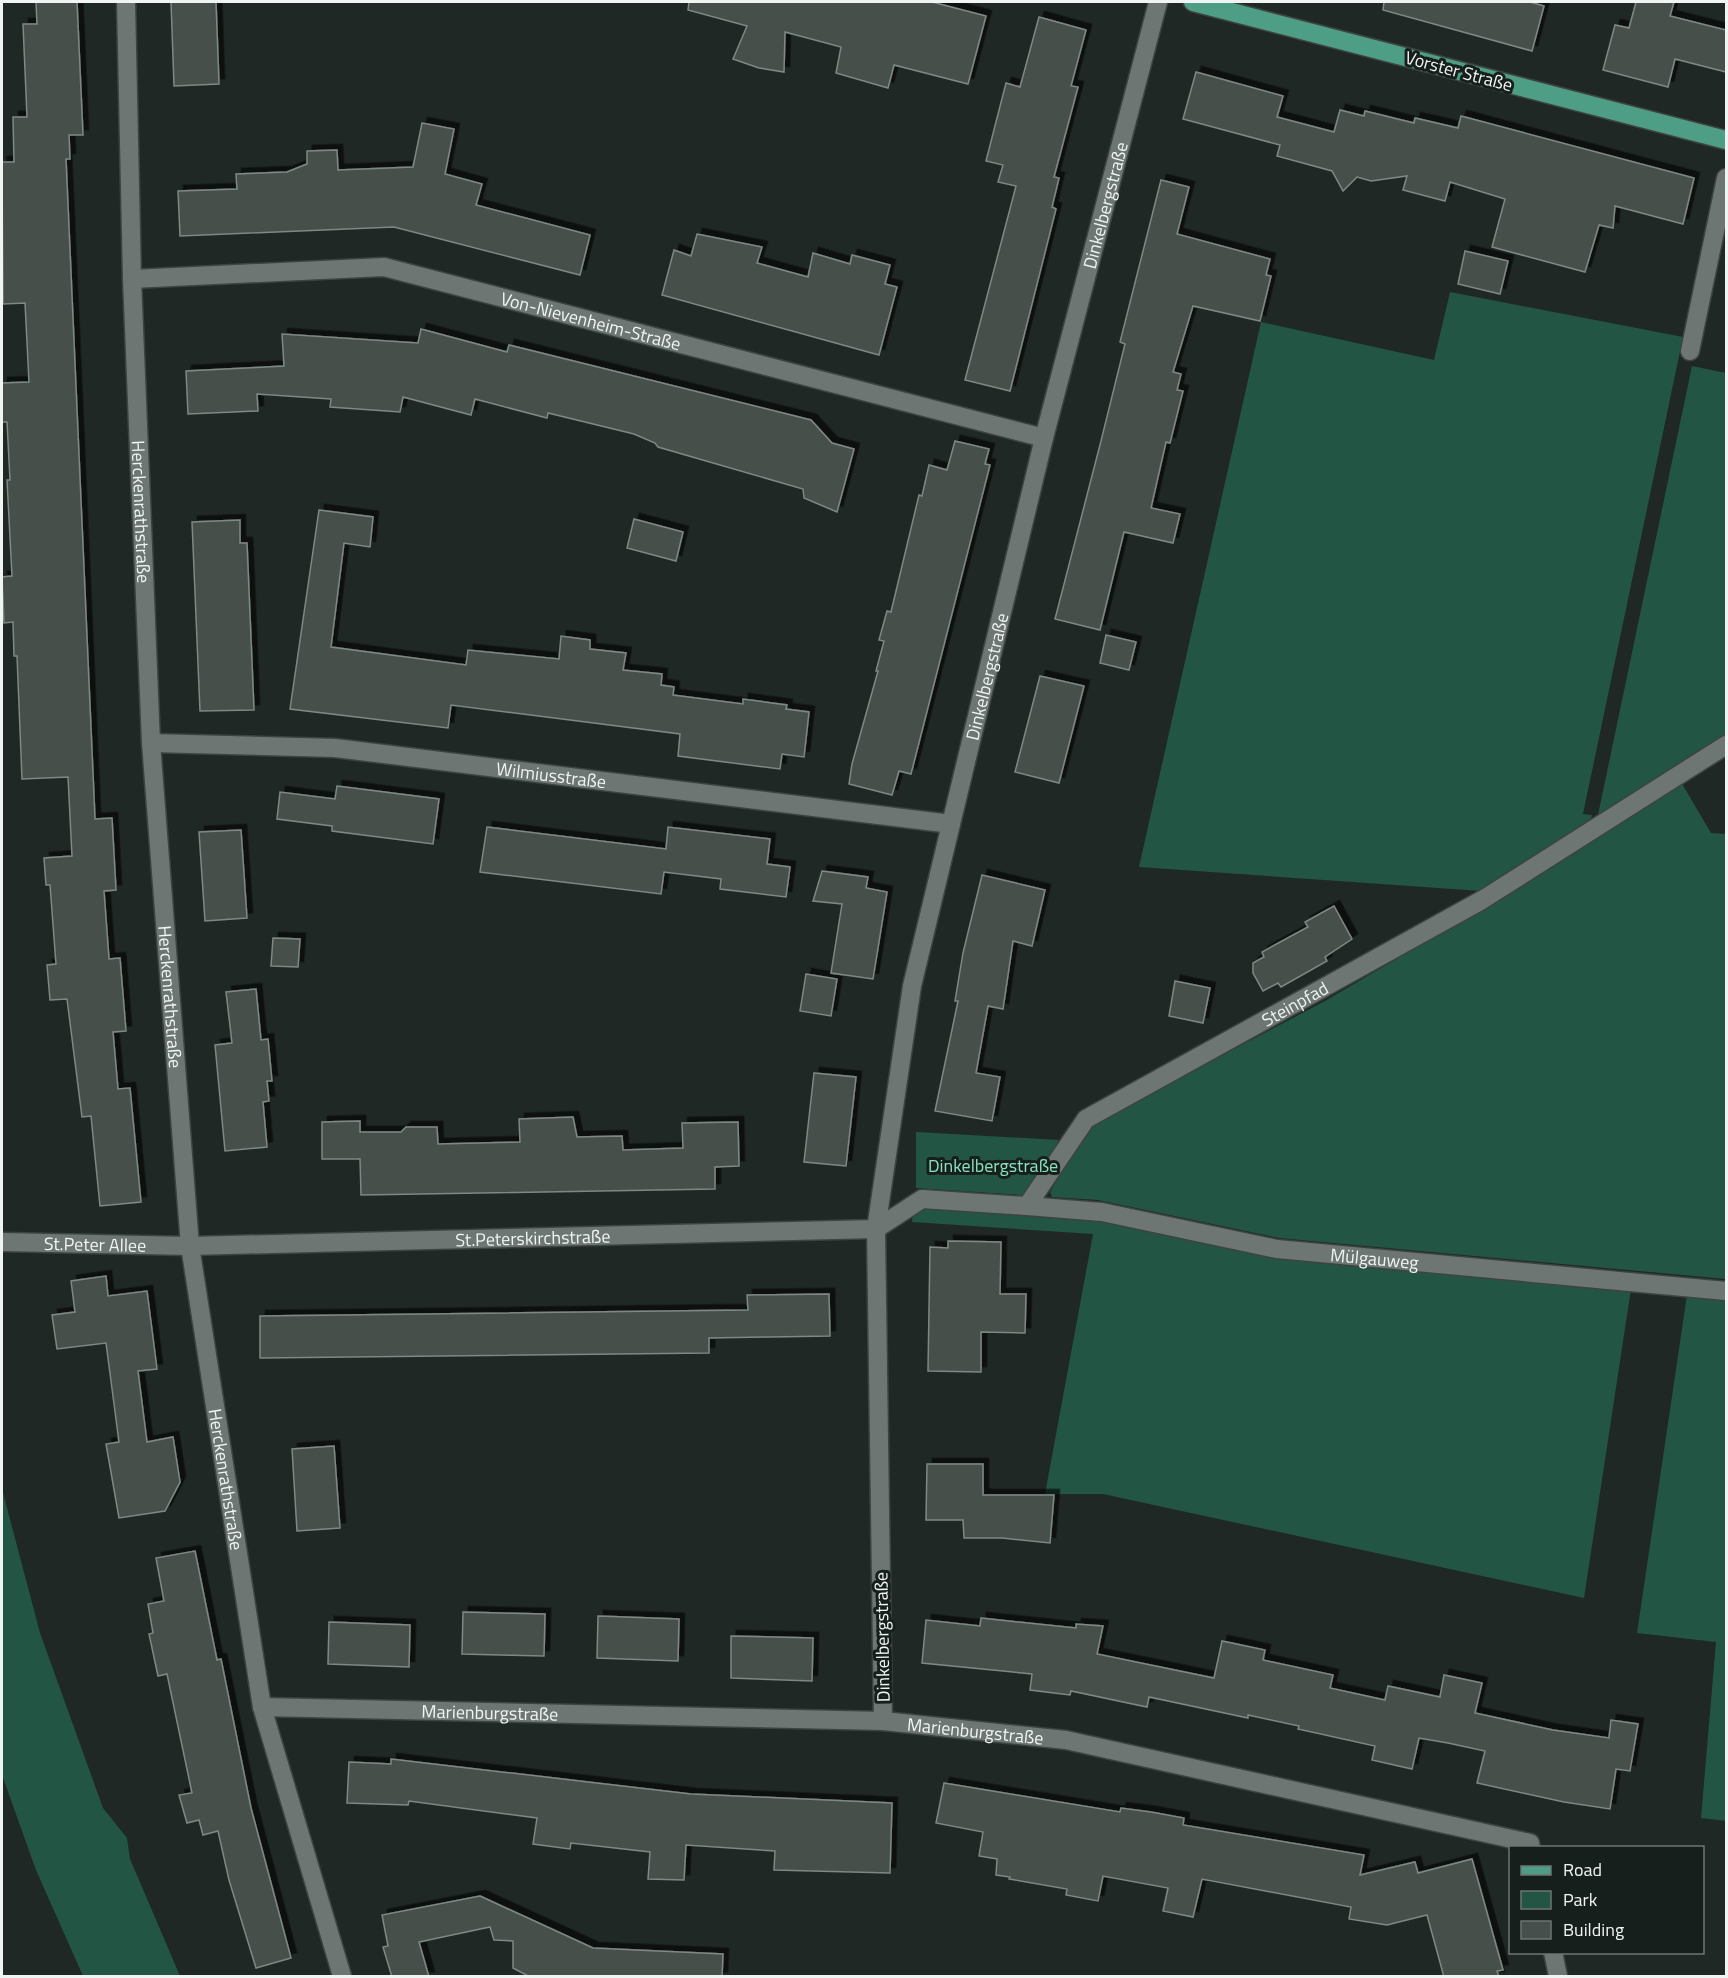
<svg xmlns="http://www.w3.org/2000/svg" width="1728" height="1978" font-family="'Titillium Web',sans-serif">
<defs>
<filter id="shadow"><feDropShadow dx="5.5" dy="-5.5" stdDeviation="0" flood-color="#0009"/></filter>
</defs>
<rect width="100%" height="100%" fill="#202825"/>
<g fill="#254">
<polygon points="1450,292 1683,337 1583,814 1592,815 1590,822 1481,891 1139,867 1261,322 1434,360"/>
<polygon points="1692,366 1726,373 1726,735 1598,815"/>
<polygon points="1681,782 1711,833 1726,834 1726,1279 1279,1238 1098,1200 1052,1197 1050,1192 1088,1126 1325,1001 1490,904"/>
<polygon points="916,1132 1059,1140 1029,1190 1021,1195 916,1188"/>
<polygon points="913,1208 1095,1220 1275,1257 1631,1289 1584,1598 1103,1494 1045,1494 1093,1234 912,1222"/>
<polygon points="1687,1295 1726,1299 1726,1821 1701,1818 1716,1642 1637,1633"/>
<polygon points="2,1489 40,1633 103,1808 127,1838 130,1859 180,1976 83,1976 36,1870 2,1775"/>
</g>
<g fill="#464f4b" stroke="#7e8884" stroke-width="1.5" filter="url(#shadow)">
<polygon points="36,2 77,2 83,135 69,135 70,159 66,159 95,819 112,818 116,890 104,891 109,959 120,958 126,1031 113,1032 118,1089 130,1088 141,1202 100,1206 91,1116 82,1117 67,999 50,1000 47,965 56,964 50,885 46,885 44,858 72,856 68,777 22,779 17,656 14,656 13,622 4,623 2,577 12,576 7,480 10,480 7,422 2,422 2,383 29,382 25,303 3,304 2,162 14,162 13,117 27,117 23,24 37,24"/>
<polygon points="171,2 216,2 219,84 174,86"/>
<polygon points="689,2 932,2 986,16 968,84 894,65 888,88 836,73 841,47 785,32 784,72 759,68 733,59 747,26 688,10"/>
<polygon points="1384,2 1530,2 1544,6 1532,51 1383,10"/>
<polygon points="1636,2 1674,2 1670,16 1726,30 1726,72 1675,59 1668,87 1603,70 1615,25 1629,28"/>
<polygon points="1039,17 1086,30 1071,86 1078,87 1054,177 1059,178 1052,207 1056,209 1010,391 965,380 1016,186 998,182 1003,165 986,161 1006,83 1020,87"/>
<polygon points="1196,72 1283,96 1277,117 1334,132 1340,110 1364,116 1365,111 1414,123 1415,118 1458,128 1461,116 1694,178 1683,224 1615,206 1613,228 1599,225 1585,272 1492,247 1505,199 1450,182 1445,201 1403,190 1407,176 1371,181 1357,177 1343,191 1332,171 1277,156 1280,145 1183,119"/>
<polygon points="422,123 454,129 445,174 482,184 476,205 590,235 580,275 394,227 180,236 178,191 237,189 236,174 287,172 307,164 307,151 337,150 338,170 413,167"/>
<polygon points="1161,180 1189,187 1177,234 1270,259 1266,275 1271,276 1260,321 1193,306 1173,372 1181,374 1177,390 1183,391 1170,443 1166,442 1151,508 1180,514 1173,543 1124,532 1100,630 1055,619 1101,441 1125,344 1120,342"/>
<polygon points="697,234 762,247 757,263 808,277 813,253 850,264 852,255 890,265 885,284 897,287 879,355 662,295 674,250 691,256"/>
<polygon points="1465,251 1508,261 1500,294 1458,284"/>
<polygon points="421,329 507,352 509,345 811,420 832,443 854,449 837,512 804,498 803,489 658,447 655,443 634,434 548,413 547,418 475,399 471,415 403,397 400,412 330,407 331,399 257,394 258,411 188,414 186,371 284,366 282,334 418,343"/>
<polygon points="955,441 989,449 985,464 990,465 911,774 899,771 892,795 849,784 852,764 878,671 876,671 884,641 879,640 887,611 891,612 919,495 922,496 929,465 947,470"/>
<polygon points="319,510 373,517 370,547 344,543 331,647 466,665 468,650 559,659 561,636 590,640 590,649 626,653 623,670 662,674 661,685 674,687 673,695 743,704 743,699 787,705 786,709 809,712 804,757 782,754 780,769 678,756 680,734 451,705 448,728 290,709"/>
<polygon points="634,519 683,532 676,561 627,548"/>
<polygon points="240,520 240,543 247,543 254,710 200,711 192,522"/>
<polygon points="1106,635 1136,642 1129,670 1100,663"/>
<polygon points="1040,676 1084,686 1059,783 1015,772"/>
<polygon points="337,786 439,799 433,844 332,831 332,826 277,819 280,792 335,799"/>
<polygon points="487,827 666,849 668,827 770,839 767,864 790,867 786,897 720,889 721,879 664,872 661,894 480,872"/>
<polygon points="241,830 247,918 205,921 199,832"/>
<polygon points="822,871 868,877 866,888 887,892 873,979 831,973 842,904 813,901"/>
<polygon points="982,875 1045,890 1032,946 1013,941 1003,1009 988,1006 976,1073 1000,1077 992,1121 935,1111 958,1001 955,1001 963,953"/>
<polygon points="1334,906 1352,939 1325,957 1327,961 1281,987 1278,983 1263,991 1253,973 1253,963 1264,957 1262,952 1308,927 1305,922"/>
<polygon points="273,938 300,939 298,967 271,966"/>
<polygon points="806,974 837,979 831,1016 800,1011"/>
<polygon points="1175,981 1210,988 1203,1023 1169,1016"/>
<polygon points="256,989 261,1040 268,1039 272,1081 267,1081 269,1101 263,1102 267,1147 225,1151 215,1045 232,1043 226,992"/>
<polygon points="814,1073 856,1077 846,1166 804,1162"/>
<polygon points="573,1117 577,1137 622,1136 623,1150 683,1148 682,1123 738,1122 739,1166 715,1167 715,1189 361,1195 360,1159 322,1159 322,1122 360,1121 360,1132 401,1132 406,1127 437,1127 438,1144 520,1142 519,1119"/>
<polygon points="948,1241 1001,1242 1000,1294 1026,1294 1025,1333 981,1332 981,1372 928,1371 930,1247 948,1248"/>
<polygon points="106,1276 108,1296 147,1291 157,1369 138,1371 147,1442 173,1437 180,1482 165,1511 119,1518 106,1444 119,1442 106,1343 57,1349 52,1315 75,1312 71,1281"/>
<polygon points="829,1294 830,1336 709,1338 709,1353 260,1358 260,1316 748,1310 747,1295"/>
<polygon points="334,1446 340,1528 297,1531 292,1449"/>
<polygon points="927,1464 983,1464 983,1495 1054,1495 1050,1543 1002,1538 964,1538 963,1520 926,1520"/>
<polygon points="195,1551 217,1660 221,1659 251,1808 291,1958 256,1968 229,1880 218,1831 203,1835 199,1820 187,1823 179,1795 192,1793 167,1674 158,1676 149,1634 153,1633 148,1604 164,1601 156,1558"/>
<polygon points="463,1612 545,1614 544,1656 462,1654"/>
<polygon points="598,1616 679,1619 678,1661 597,1658"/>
<polygon points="981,1618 1076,1628 1076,1624 1103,1626 1097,1654 1214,1678 1222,1641 1265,1650 1263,1660 1333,1675 1330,1688 1385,1700 1388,1686 1440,1697 1444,1675 1482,1683 1475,1713 1553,1730 1609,1738 1611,1720 1638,1724 1630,1771 1616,1769 1610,1809 1564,1802 1477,1783 1485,1751 1448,1743 1419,1738 1412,1769 1372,1760 1375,1746 1298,1729 1299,1726 1248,1715 1248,1718 1149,1697 1147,1707 1071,1691 1070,1695 1030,1690 1032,1674 922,1663 926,1620 980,1626"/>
<polygon points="329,1622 410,1625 409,1667 328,1664"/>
<polygon points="731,1636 813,1638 812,1681 731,1678"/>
<polygon points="391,1759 691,1794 892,1803 890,1873 774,1870 775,1851 686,1845 684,1880 648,1879 650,1852 571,1843 570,1849 533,1844 537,1818 409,1801 408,1805 347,1803 349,1762 391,1764"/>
<polygon points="944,1783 1120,1812 1121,1808 1151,1812 1184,1818 1183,1825 1364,1855 1360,1875 1415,1862 1418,1873 1472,1859 1503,1970 1497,1971 1499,1977 1444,1977 1427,1915 1387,1925 1349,1919 1351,1907 1202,1879 1193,1917 1163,1911 1168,1888 1103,1876 1098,1901 1066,1895 1067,1889 1009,1879 1010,1877 996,1875 997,1859 979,1856 983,1832 936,1823"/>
<polygon points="480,1896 593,1948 723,1954 722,1977 530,1977 513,1968 513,1941 494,1940 490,1927 419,1942 429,1977 392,1977 383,1947 388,1946 382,1915"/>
</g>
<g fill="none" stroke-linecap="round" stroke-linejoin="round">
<defs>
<g id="minor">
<path id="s1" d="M126,2L132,279L151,743L190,1246L262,1707L342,1976"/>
<path id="s2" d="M132,279L384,267L1044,438"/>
<polyline points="1690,351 1726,178"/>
<path id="s3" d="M151,743L335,748L951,824"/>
<path id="s4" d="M1027,1206L1102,1212L1277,1249L1726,1291"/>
<path id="s5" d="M2,1242L190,1246L876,1229L922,1199L1027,1206L1086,1119L1482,900L1726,745"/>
<path id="s6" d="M262,1707L883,1721L1066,1740L1530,1843L1531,1848"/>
<path id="s7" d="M883,1721L876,1229L912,986L1044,438L1158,2"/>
<polyline points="1553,1952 1558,1976"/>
</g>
<polyline id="major" points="1193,2 1726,140"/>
</defs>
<use href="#minor" stroke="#3d4340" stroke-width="21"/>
<use href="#major" stroke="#3d4340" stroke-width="21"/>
<use href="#minor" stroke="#6d7672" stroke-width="18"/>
<use href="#major" stroke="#4d9e85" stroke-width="18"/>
</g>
<g text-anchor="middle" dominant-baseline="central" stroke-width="6" stroke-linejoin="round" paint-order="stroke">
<g font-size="18" fill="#f0f5f3" stroke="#171f1c">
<text transform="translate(1459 71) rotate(15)">Vorster Straße</text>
<text stroke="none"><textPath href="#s7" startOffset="1542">Dinkelbergstraße</textPath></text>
<text stroke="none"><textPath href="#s2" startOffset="466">Von-Nievenheim-Straße</textPath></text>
<text stroke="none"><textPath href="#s1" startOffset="510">Herckenrathstraße</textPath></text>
<text stroke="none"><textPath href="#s7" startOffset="1056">Dinkelbergstraße</textPath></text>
<text stroke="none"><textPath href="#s3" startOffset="402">Wilmiusstraße</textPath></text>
<text stroke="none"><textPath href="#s1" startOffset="996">Herckenrathstraße</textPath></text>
<text stroke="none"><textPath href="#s5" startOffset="1378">Steinpfad</textPath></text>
<text stroke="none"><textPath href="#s5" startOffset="531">St.Peterskirchstraße</textPath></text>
<text stroke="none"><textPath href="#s5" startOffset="93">St.Peter Allee</textPath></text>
<text stroke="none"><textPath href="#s4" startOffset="352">Mülgauweg</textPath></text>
<text stroke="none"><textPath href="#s1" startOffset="1482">Herckenrathstraße</textPath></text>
<text transform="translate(882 1637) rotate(-91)">Dinkelbergstraße</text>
<text stroke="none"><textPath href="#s6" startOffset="228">Marienburgstraße</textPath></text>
<text stroke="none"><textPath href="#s6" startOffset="714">Marienburgstraße</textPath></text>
</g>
<g font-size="18" fill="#88e2c0" stroke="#171f1c">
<text x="993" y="1165">Dinkelbergstraße</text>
</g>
</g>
<rect width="1728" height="1978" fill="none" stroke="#f0f5f3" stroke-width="6"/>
<rect x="1509" y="1846" width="195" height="108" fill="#171f1c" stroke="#6e7572" stroke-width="1.5"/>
<rect x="1521" y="1866" width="30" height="9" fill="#4d9e85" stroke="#6e7572" stroke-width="1.5"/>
<text x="1563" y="1876" font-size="18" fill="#f0f5f3">Road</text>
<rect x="1521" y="1891" width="30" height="18" fill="#225544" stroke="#6e7572" stroke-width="1.5"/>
<text x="1563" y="1906" font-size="18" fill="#f0f5f3">Park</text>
<rect x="1521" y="1921" width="30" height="18" fill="#464f4b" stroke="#6e7572" stroke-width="1.5"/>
<text x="1563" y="1936" font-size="18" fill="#f0f5f3">Building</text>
</svg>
